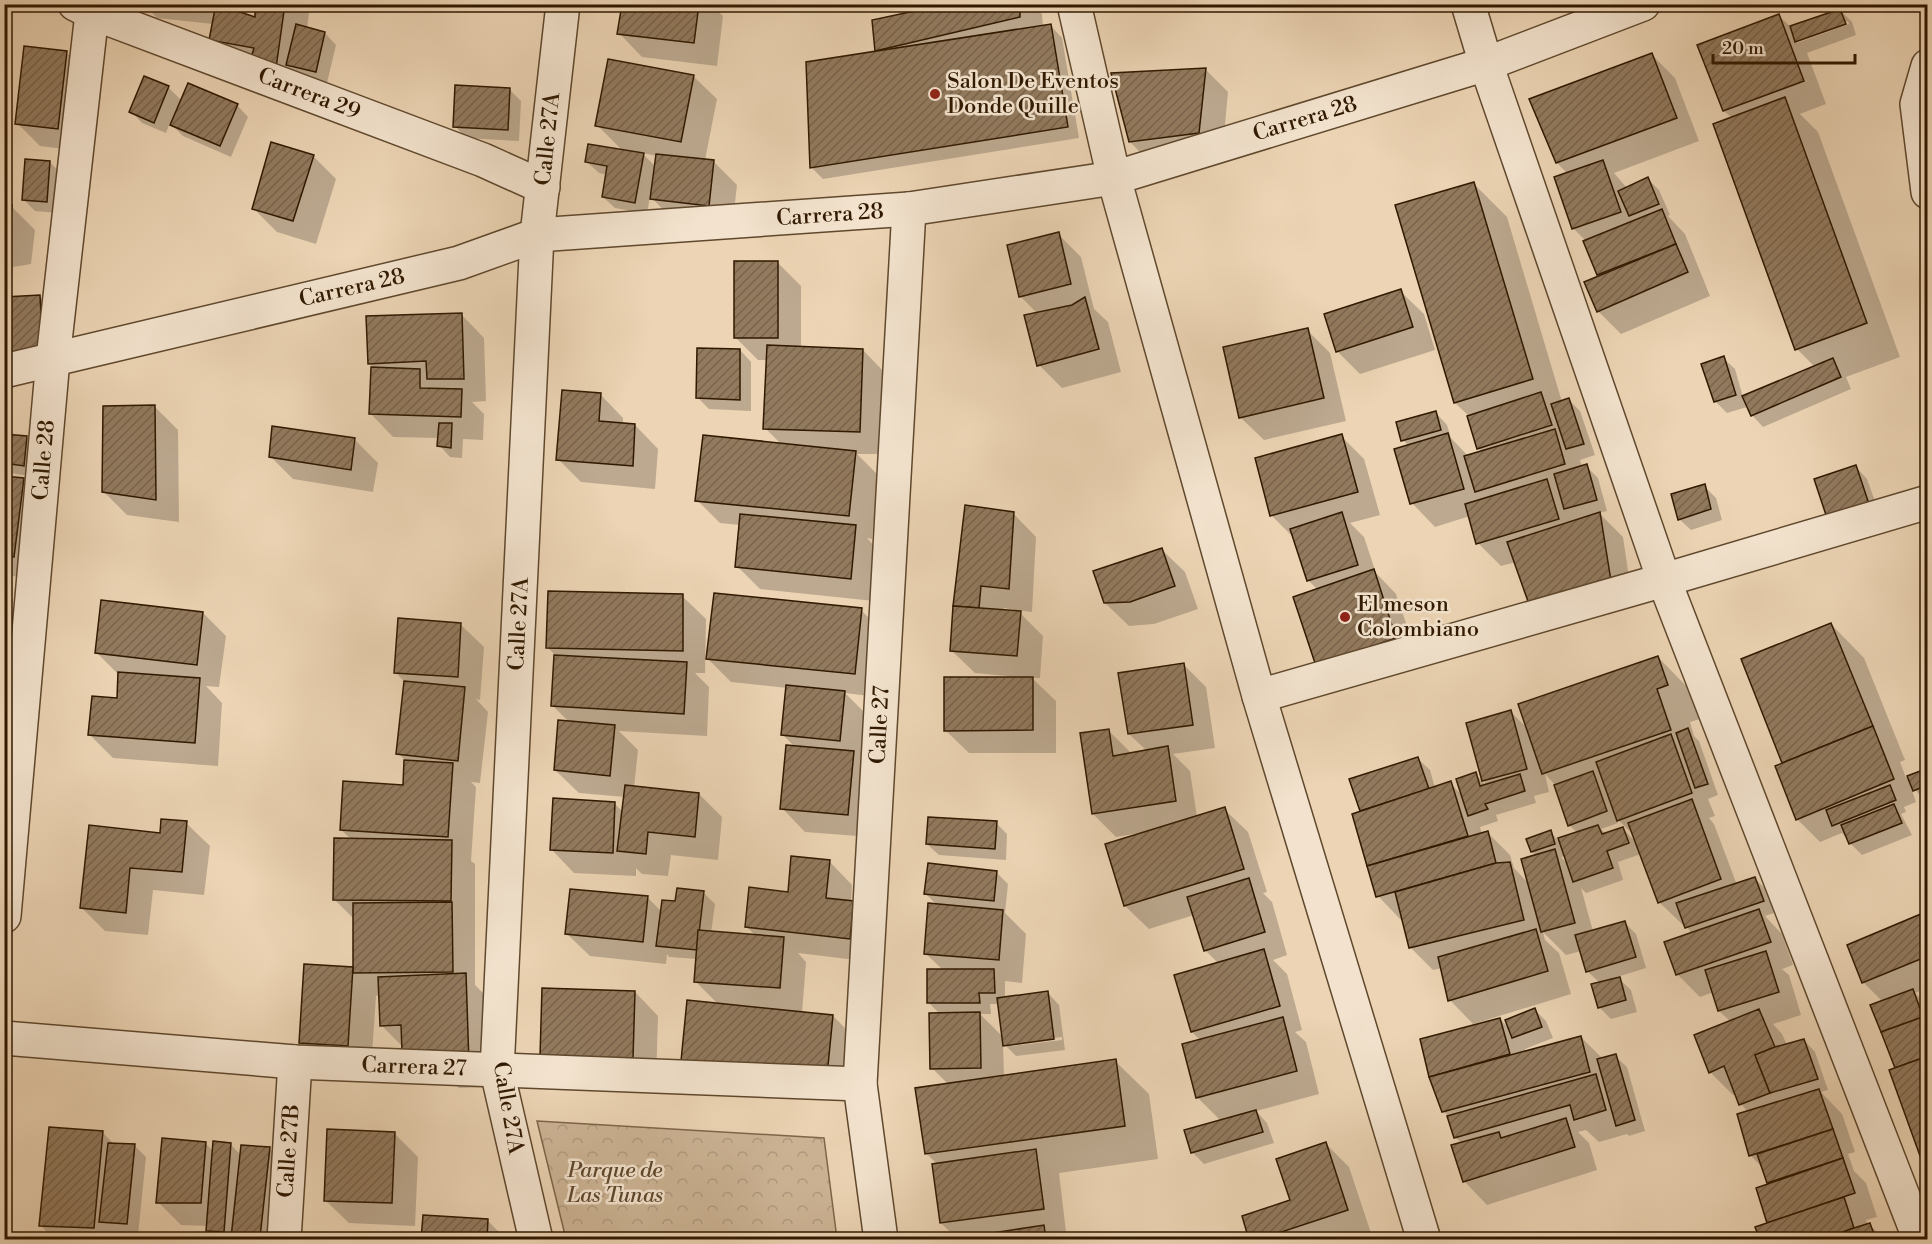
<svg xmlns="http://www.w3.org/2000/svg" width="1932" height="1244" font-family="'Libre Bodoni',serif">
<defs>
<pattern id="park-crowns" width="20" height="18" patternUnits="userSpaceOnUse" patternTransform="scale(1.5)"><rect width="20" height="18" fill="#ccb495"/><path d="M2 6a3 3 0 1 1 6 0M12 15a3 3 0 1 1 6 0" fill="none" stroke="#b09a7f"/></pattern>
<pattern id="building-hatch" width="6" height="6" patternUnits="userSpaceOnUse" patternTransform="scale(1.5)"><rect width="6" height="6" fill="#927a5e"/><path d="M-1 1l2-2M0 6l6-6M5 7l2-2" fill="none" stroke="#78634b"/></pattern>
</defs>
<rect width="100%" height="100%" fill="#ecd4b4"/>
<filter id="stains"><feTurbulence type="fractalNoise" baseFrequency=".00333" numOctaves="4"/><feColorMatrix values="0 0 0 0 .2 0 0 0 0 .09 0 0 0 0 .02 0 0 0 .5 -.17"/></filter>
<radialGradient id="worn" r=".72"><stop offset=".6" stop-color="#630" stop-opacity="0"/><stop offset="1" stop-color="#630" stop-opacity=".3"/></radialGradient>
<polygon fill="url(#park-crowns)" stroke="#7e664a" stroke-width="1.5" points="537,1121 824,1138 837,1239 566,1239"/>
<g fill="#0003" fill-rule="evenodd">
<polygon points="144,4 226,4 226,9 256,19 257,4 301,4 309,13 307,29 325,33 336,45 327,83 301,76 299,91 210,39 213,24 157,18"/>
<polygon points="226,4 254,4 252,12"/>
<polygon points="623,4 711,4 723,16 717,66 642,57 619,33"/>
<polygon points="954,4 1033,4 1042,14 1043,27 1051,26 1062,38 1079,138 823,179 811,167 879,52 876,50"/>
<polygon points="1692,4 1709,4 1696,9"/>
<path d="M1840,10L1852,22L1856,35L1807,53L1826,104L1800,114L1818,132L1900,357L1846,377L1851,389L1763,427L1752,415L1747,407L1727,413L1715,401L1723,358L1735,369L1743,397L1815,367L1797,349L1732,118L1724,111L1779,16L1791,27ZM1848,21L1849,24L1797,43L1796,40Z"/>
<polygon points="66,52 90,75 81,151 40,146 17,123"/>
<polygon points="1652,55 1675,78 1699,141 1614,173 1627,188 1648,179 1659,190 1670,215 1668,216 1685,234 1710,296 1621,334 1598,311 1601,277 1586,241 1573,228 1568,174 1557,163"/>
<polygon points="1205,69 1228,92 1222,156 1153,165 1130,142"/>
<path d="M693,76L717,99L705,160L713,161L737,185L732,229L675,222L650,196L647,214L615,208L603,197L607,175L599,173L587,162L623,151L597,125ZM642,153L657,156L656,167Z"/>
<polygon points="168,87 182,101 237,105 248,117 231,157 183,136 170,123 166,133 142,123 131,111"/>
<polygon points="509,89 521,101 519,141 466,138 455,126"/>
<polygon points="313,156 336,179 316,244 277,232 254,209"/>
<polygon points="50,162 61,174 58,213 35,211 23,199"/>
<polygon points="1473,183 1507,217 1562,402 1569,400 1580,411 1595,455 1580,460 1582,467 1586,466 1598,478 1607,511 1599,513 1623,537 1633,604 1555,629 1531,606 1516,562 1501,566 1478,543 1470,516 1435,527 1412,503 1409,446 1403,440 1436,413 1447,425 1451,438 1468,456 1482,452 1478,448 1468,415 1455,403"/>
<polygon points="4,206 12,207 35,230 31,264 13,267 10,294 4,294"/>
<polygon points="1058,234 1081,257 1094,309 1108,322 1121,372 1062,388 1039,365 1038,314 1021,297"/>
<polygon points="778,263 801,286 801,348 863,350 886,374 883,454 857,454 879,476 872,539 867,538 878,550 874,601 760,589 737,566 740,525 720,523 697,500 782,445 765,428 768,360 758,360 735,337"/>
<polygon points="1400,291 1424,314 1435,350 1360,374 1337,351"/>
<polygon points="40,297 63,320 66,379 7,382"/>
<polygon points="461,314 484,338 486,401 472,402 484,414 483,440 463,439 462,458 450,457 439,445 439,438 393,437 370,413 375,369 369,363"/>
<polygon points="1307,330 1330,353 1346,421 1264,440 1240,417"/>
<polygon points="740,350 751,362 751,411 709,409 698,398"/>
<polygon points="600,394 623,418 623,424 635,425 658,449 655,489 581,482 558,459"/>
<polygon points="155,407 178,430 179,522 127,515 104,492"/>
<polygon points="4,436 26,437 38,449 35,477 4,472"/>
<polygon points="1341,436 1364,459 1380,515 1350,523 1364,537 1376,573 1396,594 1419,661 1340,688 1318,590 1308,580 1295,539 1271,515"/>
<polygon points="355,440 378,463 373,492 293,479 270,456"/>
<polygon points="1856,467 1867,479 1880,515 1839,529"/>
<polygon points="4,478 24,479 47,503 37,579 4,575"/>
<polygon points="1704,486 1716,498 1722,520 1691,530 1679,519"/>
<path d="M1013,513L1036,537L1032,612L1017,610L1043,636L1040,678H1032L1056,701V753H969L945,730L1007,678V676L975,673L951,650ZM1004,608L1016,610V612H1003Z"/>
<polygon points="1161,549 1185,572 1198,609 1154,624 1129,626 1105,603"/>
<polygon points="682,596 706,619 705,673 695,673 709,687 707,736 619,731 638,750 634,788 699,794 722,817 718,860 671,855 668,876 642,874 636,868 636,876 574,873 551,849 615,804 623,812 625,797 579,793 555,770 569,722 553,706 556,656 548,648"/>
<polygon points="861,610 884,633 878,697 845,693 868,716 871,837 805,832 782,808 796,748 783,735 787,688 731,682 708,659"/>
<polygon points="203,613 226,636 219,687 206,686 222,703 218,766 113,758 90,735 118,699 120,676 97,653"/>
<polygon points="460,624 484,647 480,700 476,699 488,712 480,783 471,782 476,787 471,861 475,864 475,985 488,998 492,1087 459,1088 444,1073 403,1047 381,1025 380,995 376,996 371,1069 323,1066 300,1043 305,965 355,969 354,919 334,899 351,839 341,830 404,787 406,761 398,753 405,682 395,672"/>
<polygon points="1831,624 1864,658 1905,760 1900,762 1906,778 1928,769 1928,801 1926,801 1910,785 1916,802 1904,807 1906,812 1901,814 1912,835 1862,855 1850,843 1847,836 1845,836 1842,833 1820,842 1797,819 1784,764 1743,660"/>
<polygon points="4,633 21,650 13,705 4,703"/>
<path d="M1658,657L1691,691L1700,719L1690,722L1694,736L1699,741L1718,795L1708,799L1715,816L1709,818L1714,824L1737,885L1755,879L1767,890L1774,913L1765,916L1782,934L1793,965L1782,969L1789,975L1801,1015L1773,1024L1782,1034L1787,1045L1804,1040L1815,1052L1828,1090L1821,1092L1842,1114L1855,1152L1848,1154L1854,1171L1866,1183L1877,1217L1866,1220L1868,1225H1870L1885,1240H1762L1769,1224L1770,1184L1764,1169L1750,1155L1748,1112L1741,1104L1736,1094L1733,1095L1710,1072L1731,1022L1719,1011L1714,992L1700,997L1677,974L1692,934L1685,924L1683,925L1659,902L1641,854L1618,862L1623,880L1586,893L1581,888L1593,931L1624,922L1636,934L1646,968L1617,977L1631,990L1637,1012L1611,1019L1599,1007L1600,983L1587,971L1581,951L1566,955L1543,932L1545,940L1559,953L1571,994L1473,1024L1450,1000L1442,968L1433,970L1410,947L1403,919L1401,920L1378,896L1354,815L1363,812L1361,810L1418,759L1430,770L1435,788L1450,783L1463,796L1475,774L1485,784L1467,724L1511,712L1528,729ZM1545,774L1555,785L1569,825L1578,833L1558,840L1550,832L1528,839L1532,852L1537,856L1529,884L1514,868L1510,855L1487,832L1482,834L1480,827L1498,821L1496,815L1536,803L1534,796L1549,792ZM1615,817L1635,836L1638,844L1622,828L1606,834L1601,829L1618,823ZM1566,856L1569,866L1561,857Z"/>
<polygon points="1183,664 1206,687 1215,748 1173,754 1190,771 1197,817 1224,809 1248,832 1267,892 1263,893 1272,902 1287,955 1273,960 1287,974 1302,1030 1295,1032 1306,1042 1319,1094 1256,1111 1267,1123 1274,1143 1204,1164 1192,1152 1221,1121 1198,1098 1184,1045 1201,1041 1192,1032 1219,964 1205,950 1194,915 1149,929 1125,906 1139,833 1116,837 1093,814 1109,731 1132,754 1147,751 1129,734"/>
<polygon points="186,823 210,846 204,895 153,890 148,935 105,931 81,907 162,834"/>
<polygon points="996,823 1007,834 1006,860 939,855 927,844"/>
<polygon points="829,861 852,885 851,903 854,903 872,962 798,953 806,962 802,1013 833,1016 856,1039 850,1098 719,1005 695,981 697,959 669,957 667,954 666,964 590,956 566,933 647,897 662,912 676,903 703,892 715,904 711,933 756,936 747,927"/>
<path d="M996,872L1008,884L1005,913L1026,934L1022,983L1005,981V999L1048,993L1059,1005L1065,1050L1016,1056L1003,1043L1004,1077L1115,1061L1149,1094L1158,1159L1059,1173L1066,1232L1051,1234L1056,1240H958L941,1223L937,1164L926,1153L948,1084L932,1068L940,1014L929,1003L943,970L926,954L938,906L925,893ZM990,1004H999L1004,1038L980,1014H991ZM1062,1037V1040L1012,1046V1043Z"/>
<polygon points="1928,913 1928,988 1915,993 1924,1002 1928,1011 1928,1174 1898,1069 1883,1002 1863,982"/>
<polygon points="4,923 8,926 4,953"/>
<polygon points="544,990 635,992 658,1016 656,1082"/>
<polygon points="1535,1010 1546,1021 1553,1038 1525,1049 1526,1052 1581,1037 1603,1059 1615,1056 1627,1067 1645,1131 1629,1136 1627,1134 1599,1142 1586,1130 1578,1132 1589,1143 1597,1170 1487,1205 1464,1181 1462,1144 1455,1137 1449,1117 1443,1111 1431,1076 1500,1019 1511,1030"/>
<polygon points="102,1132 114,1144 135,1146 146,1157 138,1235 118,1234 118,1240 55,1240 41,1226"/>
<polygon points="395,1134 418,1157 415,1226 349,1223 325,1200"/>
<polygon points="205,1143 214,1152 230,1144 241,1155 269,1148 292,1171 285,1240 217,1240 208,1230 208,1226 181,1225 158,1202"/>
<polygon points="1326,1144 1349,1167 1371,1233 1351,1240 1250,1240 1292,1201"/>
<polygon points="488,1221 507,1240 422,1240"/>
</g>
<g fill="url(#building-hatch)" stroke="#301900" stroke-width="1.5">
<polygon points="216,4 255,17 255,4 285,4 276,68 249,64 254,48 209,40"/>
<polygon points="622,4 699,4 694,43 617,34"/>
<polygon points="947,4 1020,4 1020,17 875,51 872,20"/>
<polygon points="1840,9 1846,24 1795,42 1790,26"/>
<polygon points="1779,14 1804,81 1723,111 1697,45"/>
<polygon points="296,24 325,32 316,72 286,65"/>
<polygon points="1051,24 1068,127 810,168 806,62"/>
<polygon points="24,46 67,51 58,129 15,124"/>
<polygon points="1652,53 1677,118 1556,163 1529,99"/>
<polygon points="608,59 694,75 681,142 595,126"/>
<polygon points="1206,68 1199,133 1129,142 1111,73"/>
<polygon points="144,76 169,86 154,123 129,112"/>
<polygon points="188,83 238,104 220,146 170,125"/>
<polygon points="455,85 510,88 508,130 453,127"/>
<polygon points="1785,97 1867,323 1795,350 1713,124"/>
<polygon points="271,142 314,155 293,221 252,209"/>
<polygon points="588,144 644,153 635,203 602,197 607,166 585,162"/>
<polygon points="656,154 714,160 709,206 650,199"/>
<polygon points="25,159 50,161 47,202 22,200"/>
<polygon points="1603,160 1621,212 1572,229 1554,177"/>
<polygon points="1648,177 1659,204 1629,216 1618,191"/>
<polygon points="1474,182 1533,379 1454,403 1395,205"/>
<polygon points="4,204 12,205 9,242 4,242"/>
<polygon points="1662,209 1676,244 1597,275 1583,241"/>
<polygon points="1059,232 1071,284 1019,297 1007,245"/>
<polygon points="1676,244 1688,272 1597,312 1584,282"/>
<rect x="734" y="261" width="44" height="77"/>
<polygon points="1401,289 1413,327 1336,352 1324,314"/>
<polygon points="40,295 43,357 4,358 4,297"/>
<polygon points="1085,297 1099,349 1037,366 1024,315 1072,305"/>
<polygon points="462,313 464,379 427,379 426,361 368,364 366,316"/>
<polygon points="1308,328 1324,398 1239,418 1223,347"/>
<polygon points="767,345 863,349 860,432 763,429"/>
<polygon points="697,348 740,349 740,400 696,398"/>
<polygon points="1724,356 1736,395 1714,402 1701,364"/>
<polygon points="1833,358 1841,377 1751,416 1742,396"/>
<polygon points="371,367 420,369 420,388 462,389 461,417 369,414"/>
<polygon points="562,390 601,393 599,421 635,424 633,466 556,460"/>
<polygon points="1541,392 1552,425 1477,449 1467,416"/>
<polygon points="1569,398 1584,444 1566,449 1551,404"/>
<polygon points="155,405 156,500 102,492 103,406"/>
<polygon points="1436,411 1441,430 1401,441 1396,422"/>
<polygon points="439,423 452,423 451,448 437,446"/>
<polygon points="272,426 355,438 351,470 269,457"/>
<polygon points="1555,429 1565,464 1475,492 1464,456"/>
<polygon points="1448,433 1464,489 1410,504 1394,449"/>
<polygon points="4,434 27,436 24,466 4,463"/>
<polygon points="1342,434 1358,492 1270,516 1255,458"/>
<polygon points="703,435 856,451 849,516 695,501"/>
<polygon points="1587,464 1597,500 1564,509 1554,474"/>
<polygon points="1856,465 1869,504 1827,518 1814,479"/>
<polygon points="4,476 24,478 14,557 4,556"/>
<polygon points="1547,479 1559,519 1476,544 1465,504"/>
<polygon points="1705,484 1711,509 1678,520 1671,494"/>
<polygon points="965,505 1014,512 1009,589 981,586 979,608 953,606"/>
<polygon points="1342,512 1358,565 1307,581 1290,529"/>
<polygon points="1600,512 1611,581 1530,607 1507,542"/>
<polygon points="740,514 856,525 851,579 735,567"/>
<polygon points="1162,548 1175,586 1130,602 1104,603 1093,571"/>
<polygon points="1374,569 1396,638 1316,666 1293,597"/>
<polygon points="548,591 683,594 683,651 546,648"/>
<polygon points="714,593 862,608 855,674 706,659"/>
<polygon points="101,600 203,612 197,665 95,653"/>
<polygon points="953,606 1021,611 1017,656 950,651"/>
<polygon points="398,618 461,623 458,677 394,673"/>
<polygon points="1831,623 1873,726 1782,763 1741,659"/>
<polygon points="554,655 687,662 684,714 551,706"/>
<polygon points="1658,656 1668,685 1657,689 1671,730 1542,774 1518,704"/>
<polygon points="1184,663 1193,725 1128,734 1118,673"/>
<polygon points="118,672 200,678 195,743 88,735 92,696 117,698"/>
<polygon points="944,677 1033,677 1033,730 944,731"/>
<polygon points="404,681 465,687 458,761 396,754"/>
<polygon points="786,685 845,691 840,741 781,735"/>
<polygon points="1511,710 1527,769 1482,781 1466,723"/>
<polygon points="558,720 615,725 610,776 554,770"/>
<polygon points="1873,726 1894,779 1796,820 1775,766"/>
<polygon points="1688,728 1708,784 1695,788 1676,733"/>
<polygon points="1109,729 1113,756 1168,746 1176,801 1092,814 1080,733"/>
<polygon points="1671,734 1692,793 1617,821 1596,762"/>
<polygon points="786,745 854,751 848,815 780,809"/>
<polygon points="1418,757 1429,789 1360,811 1349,779"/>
<polygon points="404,760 453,763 448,837 340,830 343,781 403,785"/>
<polygon points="1928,768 1928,785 1913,791 1907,776"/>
<polygon points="1593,771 1607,811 1568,826 1554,785"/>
<polygon points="1476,772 1480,786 1520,774 1525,791 1485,804 1488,809 1468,816 1456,779"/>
<polygon points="1451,781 1468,836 1367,866 1352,814"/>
<polygon points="625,785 699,793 695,837 648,832 646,854 617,851"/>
<polygon points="1890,785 1896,800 1832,826 1826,810"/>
<polygon points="553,798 615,802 613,853 550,850"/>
<polygon points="1692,799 1721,879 1658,903 1628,823"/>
<polygon points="1894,804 1902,823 1849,844 1841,825"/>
<polygon points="1225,807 1244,869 1124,906 1105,844"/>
<polygon points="928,817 997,821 995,849 926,844"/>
<polygon points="161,819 187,821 182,872 130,868 126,913 80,908 89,825 160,833"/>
<polygon points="1598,825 1602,834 1623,827 1629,843 1607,851 1613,868 1573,882 1558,838"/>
<polygon points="1551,830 1555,844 1531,852 1526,839"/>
<polygon points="1488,831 1496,863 1376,897 1367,866"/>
<polygon points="334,838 452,840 451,901 333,900"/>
<polygon points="1555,849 1575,923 1541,932 1521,859"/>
<polygon points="791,856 830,860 826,898 854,901 850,939 745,927 749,887 788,892"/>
<polygon points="1510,862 1524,920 1409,948 1395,892 1496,863"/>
<polygon points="928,863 997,871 994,901 924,894"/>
<polygon points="1755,877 1764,901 1685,928 1676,903"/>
<polygon points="1249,878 1265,932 1204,951 1187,897"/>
<polygon points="677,888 704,891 697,950 656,946 662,900 675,901"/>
<polygon points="570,889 648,896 643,942 565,934"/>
<polygon points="452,902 453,972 353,973 353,903"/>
<polygon points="928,903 1003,910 999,960 924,954"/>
<polygon points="1759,909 1771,942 1676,975 1664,942"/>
<polygon points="1928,911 1928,956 1862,983 1847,945"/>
<polygon points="1625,921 1636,957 1586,972 1575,935"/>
<polygon points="1536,929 1548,971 1448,1001 1438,957"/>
<polygon points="698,930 784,937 780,988 694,982"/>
<polygon points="1264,949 1280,1006 1191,1032 1174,975"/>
<polygon points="1766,951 1779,992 1718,1011 1705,970"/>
<polygon points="304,964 353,967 348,1046 299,1043"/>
<polygon points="927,969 994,969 995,993 979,993 980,1003 927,1003"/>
<polygon points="466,973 469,1064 434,1065 433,1050 402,1051 401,1025 380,1026 378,977"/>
<polygon points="1620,977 1626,1000 1598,1008 1591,984"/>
<polygon points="542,988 635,991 633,1059 540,1056"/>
<polygon points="1913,989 1923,1017 1881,1032 1870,1005"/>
<polygon points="1048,991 1054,1039 1003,1046 997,998"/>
<polygon points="687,1000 833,1015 827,1076 681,1061"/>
<polygon points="1535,1008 1542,1027 1512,1038 1505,1020"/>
<polygon points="1759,1009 1775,1047 1755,1055 1770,1093 1739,1105 1724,1066 1709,1073 1694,1035"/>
<polygon points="980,1012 981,1068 930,1069 929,1013"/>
<polygon points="1928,1015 1928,1056 1895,1068 1881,1032"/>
<polygon points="1283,1017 1297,1071 1196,1098 1182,1044"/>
<polygon points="1500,1018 1510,1054 1429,1077 1420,1039"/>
<polygon points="1581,1036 1590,1072 1442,1112 1429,1077"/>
<polygon points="1804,1039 1818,1079 1770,1093 1755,1055 1775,1047"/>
<polygon points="1616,1054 1635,1120 1616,1126 1597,1059"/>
<polygon points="1928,1056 1928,1178 1889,1070"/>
<polygon points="1116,1059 1125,1126 925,1154 915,1088"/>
<polygon points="1596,1074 1606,1110 1574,1120 1570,1105 1454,1138 1447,1116"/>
<polygon points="1819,1089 1833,1129 1749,1156 1737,1114"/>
<polygon points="1256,1110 1263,1132 1191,1153 1184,1130"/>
<polygon points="1566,1118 1575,1147 1463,1182 1451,1145 1499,1132 1501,1138"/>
<polygon points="49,1127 103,1131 94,1228 39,1226"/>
<polygon points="327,1129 395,1132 392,1203 324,1201"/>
<polygon points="1833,1129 1843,1158 1767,1183 1757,1154"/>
<polygon points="162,1138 206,1142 201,1203 156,1203"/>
<polygon points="213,1141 231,1143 224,1232 206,1231"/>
<polygon points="1326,1142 1348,1210 1257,1240 1249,1240 1242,1216 1290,1200 1276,1159"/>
<polygon points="108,1143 135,1144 127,1224 99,1222"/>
<polygon points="241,1145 270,1147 260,1237 231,1238"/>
<polygon points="1036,1149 1044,1209 940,1223 932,1164"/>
<polygon points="1843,1158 1855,1193 1767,1223 1756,1188"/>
<polygon points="1844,1197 1854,1228 1821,1240 1760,1240 1755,1227"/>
<polygon points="423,1215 488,1219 487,1240 421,1240"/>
<polygon points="1870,1223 1876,1240 1821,1240 1854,1228"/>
<polygon points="1044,1225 1046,1240 948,1240"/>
</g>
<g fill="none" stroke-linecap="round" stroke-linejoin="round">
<defs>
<g id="minor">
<polyline points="75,4 93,13 483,160 543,187"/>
<polyline points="1074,4 1114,178 1259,696 1424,1240"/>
<polyline points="1468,4 1486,64 1664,580 1920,1240"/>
<polyline points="1928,66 1917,104 1928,192"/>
<polyline points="4,371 459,263 537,235 909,209 1114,178 1486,64 1643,4"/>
<polyline points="1259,696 1664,580 1928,502"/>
<polyline points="4,916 53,359 93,4"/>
<polyline points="4,1038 295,1062 860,1084"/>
<polyline points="284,1240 295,1062"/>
<polyline points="536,1240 497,1071 537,235 563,4"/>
<polyline points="881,1240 860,1084 909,209"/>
</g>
</defs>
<use href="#minor" stroke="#5f482d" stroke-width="36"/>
<use href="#minor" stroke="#f3e3ce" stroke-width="33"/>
</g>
<g fill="#8f2418" stroke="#f3e3ce" stroke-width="2">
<circle cx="935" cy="94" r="6"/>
<circle cx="1345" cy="617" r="6"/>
</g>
<g text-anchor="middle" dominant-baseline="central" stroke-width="5" stroke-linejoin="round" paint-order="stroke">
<g font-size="22" fill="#301900" stroke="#f3e3ce" text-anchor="start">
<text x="947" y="81">Salon De Eventos<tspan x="947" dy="25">Donde Quille</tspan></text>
<text x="1357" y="604">El meson<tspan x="1357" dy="25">Colombiano</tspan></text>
</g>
<g font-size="22" fill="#301900" stroke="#f3e3ce">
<text transform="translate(309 94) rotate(21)">Carrera 29</text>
<text transform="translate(1305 119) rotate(-17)">Carrera 28</text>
<text transform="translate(548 139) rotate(-84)">Calle 27A</text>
<text transform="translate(830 215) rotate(-4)">Carrera 28</text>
<text transform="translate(352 288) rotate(-13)">Carrera 28</text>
<text transform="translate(44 460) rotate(-85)">Calle 28</text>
<text transform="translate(519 624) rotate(-87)">Calle 27A</text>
<text transform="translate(880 725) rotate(-87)">Calle 27</text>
<text transform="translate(414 1067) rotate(2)">Carrera 27</text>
<text transform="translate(508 1108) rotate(80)">Calle 27A</text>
<text transform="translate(289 1151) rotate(-86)">Calle 27B</text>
</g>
<g font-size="22" font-style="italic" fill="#5f482d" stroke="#f3e3ce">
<text x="615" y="1170">Parque de<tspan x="615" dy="25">Las Tunas</tspan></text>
</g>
</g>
<rect width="1932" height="1244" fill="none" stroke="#ecd4b4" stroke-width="24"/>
<rect x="6" y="6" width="1920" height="1232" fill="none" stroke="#301900" stroke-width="3"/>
<rect x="12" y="12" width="1908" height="1220" fill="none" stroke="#301900" stroke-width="1.5"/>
<path d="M1713 54v9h142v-9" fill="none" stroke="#301900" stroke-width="3"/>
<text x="1722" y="54" font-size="18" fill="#301900" stroke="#f3e3ce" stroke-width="4.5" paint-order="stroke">20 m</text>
<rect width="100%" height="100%" filter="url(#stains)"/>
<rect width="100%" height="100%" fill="url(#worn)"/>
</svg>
